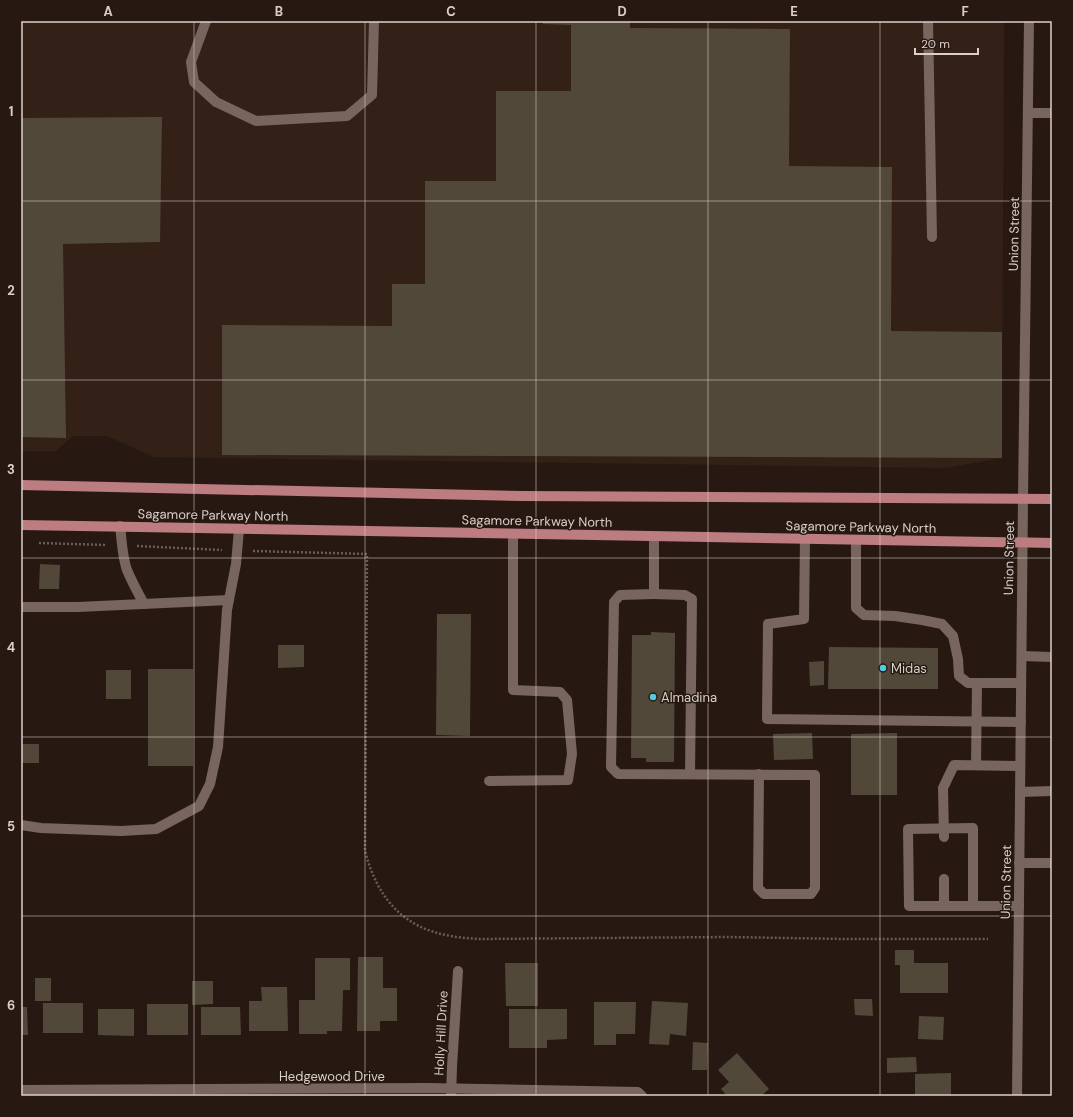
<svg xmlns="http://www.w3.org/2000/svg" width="1073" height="1117" font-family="'DM Sans',sans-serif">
<rect width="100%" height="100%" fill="#271912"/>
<polygon fill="#332016" points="21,21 1004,21 1002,458 946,468 154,457 107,436 73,436 56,451 21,451"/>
<g fill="#524839">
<polygon points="543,21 630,21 630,28 790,29 789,166 892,167 891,331 1002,332 1002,458 222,455 222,325 392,326 392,284 425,284 425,181 496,181 496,91 571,91 571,25 543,24"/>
<polygon points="162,117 160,242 63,244 66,438 21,437 21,118"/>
<polygon points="40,564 60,565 59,589 39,589"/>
<polygon points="437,614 471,614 470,736 436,735"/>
<polygon points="651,632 675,633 674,762 646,762 646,758 631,758 632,635 651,635"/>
<polygon points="278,645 304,645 304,667 278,668"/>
<polygon points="829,647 938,648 938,689 828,689"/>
<polygon points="824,661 824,685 810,686 809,662"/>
<rect x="148" y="669" width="45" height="97"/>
<rect x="106" y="670" width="25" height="29"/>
<polygon points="812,733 813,759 774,760 773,734"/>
<polygon points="897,733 897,795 851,795 851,734"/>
<rect x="21" y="744" width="18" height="19"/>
<polygon points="895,950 914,950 914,963 948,963 948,993 900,993 900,965 895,965"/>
<polygon points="358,957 383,957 383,988 397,988 397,1021 380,1021 380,1031 357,1031"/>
<polygon points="315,958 350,958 350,990 343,990 342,1031 327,1031 327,1034 299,1034 299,1000 315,1000"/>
<polygon points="505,963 538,963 538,1006 506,1006"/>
<rect x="35" y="978" width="16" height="23"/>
<polygon points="192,981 213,981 213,1004 192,1005"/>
<polygon points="261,987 287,987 288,1031 249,1031 249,1001 262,1001"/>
<polygon points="854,999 872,999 873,1016 855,1015"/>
<polygon points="652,1001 688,1003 686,1036 670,1034 669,1045 649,1044"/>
<polygon points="594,1002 636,1002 635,1034 616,1034 616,1045 594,1045"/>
<rect x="43" y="1003" width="40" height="30"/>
<rect x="147" y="1004" width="41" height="31"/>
<polygon points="21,1007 27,1007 28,1035 21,1035"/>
<polygon points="201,1007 240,1007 241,1035 201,1035"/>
<polygon points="98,1009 134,1009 134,1036 98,1035"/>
<polygon points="509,1009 567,1009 567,1039 547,1040 547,1048 509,1048"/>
<polygon points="919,1016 944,1017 943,1040 918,1039"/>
<polygon points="693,1042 708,1043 707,1070 692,1070"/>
<polygon points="737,1053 769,1089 761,1096 727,1096 721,1089 729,1082 718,1070"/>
<polygon points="916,1057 917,1072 887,1073 887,1058"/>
<polygon points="951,1073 951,1096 915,1096 915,1074"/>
</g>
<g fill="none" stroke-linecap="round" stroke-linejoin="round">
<g stroke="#695d57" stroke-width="2.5" stroke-dasharray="2 2" stroke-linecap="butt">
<polyline points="39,543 106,545"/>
<polyline points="137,546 222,550"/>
<path d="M253,551L367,554L365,851C377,897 402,928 451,936C460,938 469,938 478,939L729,937L845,939H988"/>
</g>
<g stroke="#78655d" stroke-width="10">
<polyline points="206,21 191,62 194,82 216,102 256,121 347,116 372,95 374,21"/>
<polyline points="928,21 932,237"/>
<polyline points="1028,113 1052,113"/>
<path d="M120,526C122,541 122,556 127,570C132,582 138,593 144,604"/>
<polyline points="654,537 654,594 620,595 614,602 611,767 618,774 815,775 815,888 811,894 764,894 758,888 759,774"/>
<polyline points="805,539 804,619 768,624 767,719 1021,722"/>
<polyline points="856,540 856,608 864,615 895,616 922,620 942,624 953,636 958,659 959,676 968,683 1021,683"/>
<polyline points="654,594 685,595 692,599 690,774"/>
<polyline points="21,607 78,607 229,600"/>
<polyline points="1022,656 1052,657"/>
<polyline points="976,765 977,683"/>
<polyline points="489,781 568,780 572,754 567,700 560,692 513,690 513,534"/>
<polyline points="1020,792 1052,791"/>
<polyline points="21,825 41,828 121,831 156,829 199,806 210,784 218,747 227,610 236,564 239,529"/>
<polyline points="944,837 943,788 954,765 1020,766"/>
<polyline points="1019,863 1052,863"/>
<polyline points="944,906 944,879"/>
<polyline points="973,906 973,828 908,829 909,906 1019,906"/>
</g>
<g stroke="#78655d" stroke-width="10">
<polyline points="21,1090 427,1088 638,1092 642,1096"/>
<polyline points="451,1096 452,1067 458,971"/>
</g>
<polyline stroke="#78655d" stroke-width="10" points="1017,1096 1023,499 1029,21"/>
<g stroke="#bd7c80" stroke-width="10">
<polyline points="21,485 522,496 1052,499"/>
<polyline points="21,525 1052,543"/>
</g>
</g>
<path fill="none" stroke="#dad0cb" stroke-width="1" stroke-opacity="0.55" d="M194,21V1096M365,21V1096M536,21V1096M708,21V1096M880,21V1096M21,201H1052M21,380H1052M21,558H1052M21,737H1052M21,916H1052"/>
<g fill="#54cade" stroke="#271912" stroke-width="1.5">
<circle cx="883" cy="668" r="4"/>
<circle cx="653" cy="697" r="4"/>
</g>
<g text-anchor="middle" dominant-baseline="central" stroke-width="3" stroke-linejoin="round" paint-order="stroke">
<g font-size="13" fill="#dad0cb" stroke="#271912">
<text transform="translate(1014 234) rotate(-89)">Union Street</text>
<text transform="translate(213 515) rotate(1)">Sagamore Parkway North</text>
<text transform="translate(537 521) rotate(1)">Sagamore Parkway North</text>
<text transform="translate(861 527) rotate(1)">Sagamore Parkway North</text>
<text transform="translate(1009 558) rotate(-89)">Union Street</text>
<text transform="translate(1006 882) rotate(-89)">Union Street</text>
<text transform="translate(441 1033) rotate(-87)">Holly Hill Drive</text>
<text x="332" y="1076">Hedgewood Drive</text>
</g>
<g font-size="13" fill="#dad0cb" stroke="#271912" text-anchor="start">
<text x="891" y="668">Midas</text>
<text x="661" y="697">Almadina</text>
</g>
</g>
<rect width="1073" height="1117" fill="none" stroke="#271912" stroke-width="44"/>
<path d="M915 48v6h63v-6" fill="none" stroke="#dad0cb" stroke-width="2"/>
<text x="921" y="48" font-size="12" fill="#dad0cb" stroke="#271912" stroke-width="3" paint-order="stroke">20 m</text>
<rect x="22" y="22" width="1029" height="1073" fill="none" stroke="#dad0cb" stroke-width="1.5"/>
<g font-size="13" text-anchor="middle" font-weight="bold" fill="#dad0cb">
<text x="108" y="16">A</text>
<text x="279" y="16">B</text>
<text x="451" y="16">C</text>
<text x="622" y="16">D</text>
<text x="794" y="16">E</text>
<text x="965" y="16">F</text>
<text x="11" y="116">1</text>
<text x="11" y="295">2</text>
<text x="11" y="474">3</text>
<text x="11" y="652">4</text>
<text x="11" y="831">5</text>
<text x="11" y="1010">6</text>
</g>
</svg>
